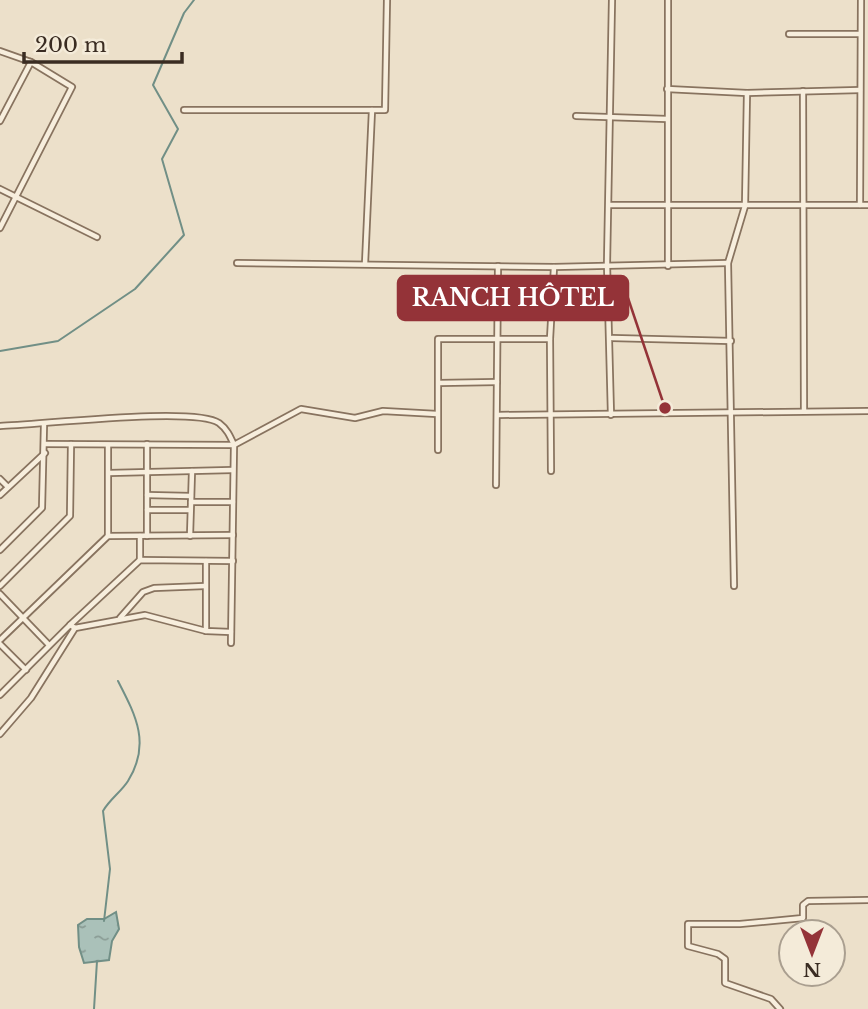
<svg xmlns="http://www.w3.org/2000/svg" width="868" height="1009" font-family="'Libre Baskerville',serif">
<defs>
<pattern id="water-ripples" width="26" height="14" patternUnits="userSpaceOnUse" patternTransform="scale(1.75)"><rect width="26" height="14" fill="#aac1b9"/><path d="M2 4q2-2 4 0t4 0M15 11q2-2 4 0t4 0" fill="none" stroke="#8b9d96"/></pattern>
</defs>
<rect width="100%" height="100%" fill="#ece0ca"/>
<polygon fill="url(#water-ripples)" stroke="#718f86" stroke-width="2" points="116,912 119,929 112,941 109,960 84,963 79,947 78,925 87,919 104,919"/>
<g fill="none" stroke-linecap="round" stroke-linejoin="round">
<g stroke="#718f86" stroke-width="2">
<polyline points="0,351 58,341 135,289 184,235 162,159 178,129 153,85 184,13 194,0"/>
<path d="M104,921L110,869L103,811C110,799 121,792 128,781C151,744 136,716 118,681"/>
<polyline points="94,1009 97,961"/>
</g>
<defs>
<g id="minor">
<polyline points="789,34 860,34"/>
<polyline points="0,51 31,62 72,87 0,228"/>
<polyline points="667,89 747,93 860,90"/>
<polyline points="803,91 804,411"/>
<polyline points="184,110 385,110 387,0"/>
<polyline points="576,116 667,119"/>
<polyline points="0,121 31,62"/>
<polyline points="0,189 97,237"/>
<polyline points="610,205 868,205"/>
<polyline points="860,205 861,0"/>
<polyline points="237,263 554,267 728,263"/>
<polyline points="365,264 372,110"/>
<polyline points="668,266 668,0"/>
<polyline points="612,338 731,341"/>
<polyline points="439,383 497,382"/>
<polyline points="498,415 868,411"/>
<polyline points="611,415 607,264 612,0"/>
<path d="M0,426C40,425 194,406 219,423C227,429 230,436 234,445L231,643"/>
<polyline points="45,444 234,445 301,409 355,418 383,411 437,414"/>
<polyline points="108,445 108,536"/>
<polyline points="438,450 438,339 550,339"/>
<polyline points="551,471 550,339 554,267"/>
<polyline points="109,473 232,470"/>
<polyline points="0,479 8,487"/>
<polyline points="496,485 498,266"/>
<polyline points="0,495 45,453"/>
<polyline points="147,495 191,496"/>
<polyline points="191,502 233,502"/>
<polyline points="147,510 190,510"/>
<polyline points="140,536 140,560"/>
<polyline points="147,536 147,444"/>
<polyline points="190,536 192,471"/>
<polyline points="0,550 42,508 44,425"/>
<polyline points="206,561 206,631"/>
<polyline points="0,586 70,516 71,444"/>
<polyline points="734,586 728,263 745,206 747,93"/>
<polyline points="0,594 49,645"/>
<polyline points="120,618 143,592 154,588 205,586"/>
<polyline points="75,628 70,625 140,560 233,561"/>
<polyline points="0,640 108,536 233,535"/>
<polyline points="0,644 26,670"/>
<polyline points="0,695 70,625"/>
<polyline points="0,734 31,698 75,628 145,615 206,631 231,632"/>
<polyline points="780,1009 771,999 725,983 725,959 718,954 688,946 688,924 740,924 803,918 803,905 808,901 868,900"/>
</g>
</defs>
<use href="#minor" stroke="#88735f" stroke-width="8"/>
<use href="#minor" stroke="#f7eedd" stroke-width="4.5"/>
</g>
<path fill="none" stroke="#943338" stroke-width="2.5" d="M665 408L628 298"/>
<circle fill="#943338" stroke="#f4ebd9" stroke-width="2.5" cx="665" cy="408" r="7"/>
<rect fill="#943338" stroke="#943338" stroke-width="2.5" x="398" y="276" width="230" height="44" rx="7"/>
<g font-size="23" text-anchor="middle" font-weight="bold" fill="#fff">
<text x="513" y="306">RANCH HÔTEL</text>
</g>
<g transform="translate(812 953) rotate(180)"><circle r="33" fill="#f4ebd9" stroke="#aa9f90" stroke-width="2"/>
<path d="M0-5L12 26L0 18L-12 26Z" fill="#943338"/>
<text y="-10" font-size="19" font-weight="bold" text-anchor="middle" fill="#3a2c22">N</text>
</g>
<path d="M24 52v10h158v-10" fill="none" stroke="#3a2c22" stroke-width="3.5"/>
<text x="35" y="52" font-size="21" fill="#3a2c22" stroke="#f4ebd9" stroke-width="5" paint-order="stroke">200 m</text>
</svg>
